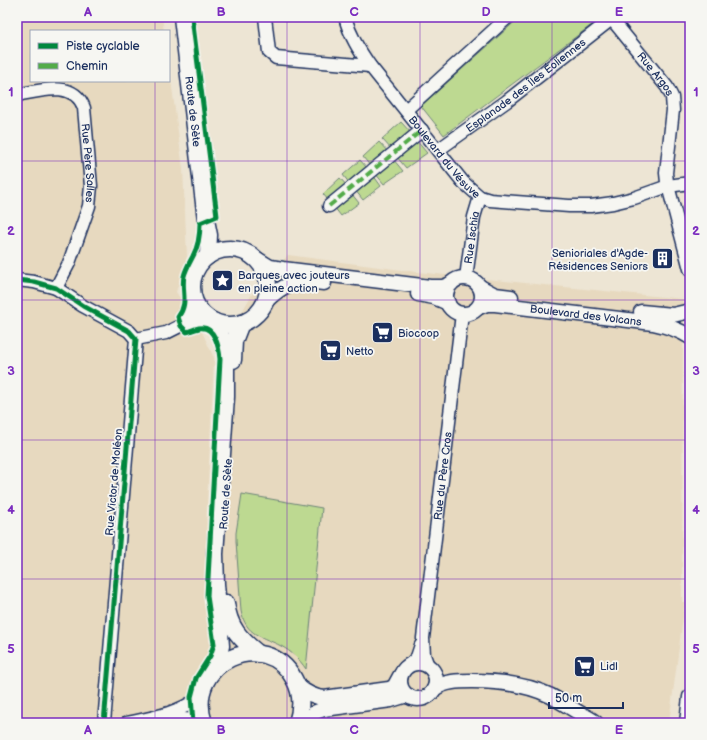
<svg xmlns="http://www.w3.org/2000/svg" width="707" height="740" font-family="'Balsamiq Sans',sans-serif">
<rect width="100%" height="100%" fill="#ede5d4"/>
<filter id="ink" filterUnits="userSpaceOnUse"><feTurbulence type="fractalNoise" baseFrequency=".025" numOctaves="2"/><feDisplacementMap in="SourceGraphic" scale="8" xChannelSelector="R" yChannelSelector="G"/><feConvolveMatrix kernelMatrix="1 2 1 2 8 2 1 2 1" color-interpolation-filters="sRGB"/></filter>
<g filter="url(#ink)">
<polygon fill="#e7d9bf" points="17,17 162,17 164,31 31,31 31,81 169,81 169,65 183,169 187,256 176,292 203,334 214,358 206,527 229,335 252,294 288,255 417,272 683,299 682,602 685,602 669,723 17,723"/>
<g fill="#bdd991" stroke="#6c8478">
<polygon points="520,17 601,18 444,135 421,106"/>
<polygon points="401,122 412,134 392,150 382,139"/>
<polygon points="416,140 427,153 406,168 396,156"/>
<polygon points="379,142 389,153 371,167 363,157"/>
<polygon points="393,159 403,171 384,184 375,173"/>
<polygon points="360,160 368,169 350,184 343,175"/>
<polygon points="373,175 381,186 363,200 355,190"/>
<polygon points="340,178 347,186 329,201 323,194"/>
<polygon points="351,193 359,203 341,216 334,207"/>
<path d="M242,494L322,508L306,669C299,659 292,652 281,646C262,636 246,636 241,611L236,541V533Z"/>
</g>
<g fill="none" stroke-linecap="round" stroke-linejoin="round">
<defs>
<g id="minor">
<polyline points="265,17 269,52 276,58 370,66"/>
<path id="s1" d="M345,17C350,36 359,50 370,66L463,182L480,197L490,200L569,206H591L613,203L634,198L668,186L690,183"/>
<path id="s2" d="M610,17L667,87L672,97L673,110L666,173L667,182L690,269"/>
<path id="s3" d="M17,95C39,91 74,79 84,108L91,186L89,206L69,263L56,288"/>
<polyline points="406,110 508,17"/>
<path id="s4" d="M438,150L507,101L614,17"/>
<polyline points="329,206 422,130"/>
<path id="s5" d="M466,278L474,217L480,197"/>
<polyline points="17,280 34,282 56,288 83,306 129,331 136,339 104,723"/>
<polyline points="184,324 194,301"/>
<polyline points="136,339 166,333 184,324 207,318"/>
<polyline points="410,664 417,657 421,645"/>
<path id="s6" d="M428,666L424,655L423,638L462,314"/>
<polyline points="164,717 203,721"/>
<path d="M127,723C156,717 176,714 201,697"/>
</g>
<g id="tertiary">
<polyline points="257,259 270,267 283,269 430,287 443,287 451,284"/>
<circle cx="464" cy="296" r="18"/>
<polyline points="480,287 495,295 511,297"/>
<polyline points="418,294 434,297 448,303"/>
<path d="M265,302C284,283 296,279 324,283"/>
<path id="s7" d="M479,307L487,304H495L653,323C667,326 678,329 690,337"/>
<polyline points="641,312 673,315 690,311"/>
<circle cx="418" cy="681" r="18"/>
<path d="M298,686C306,693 313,697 324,698L389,689L394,687L400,676"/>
<path d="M434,689C445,681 459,681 472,681C500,681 526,684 551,696C560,701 569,707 578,712C584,716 590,718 596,723"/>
<polyline points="300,723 316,712 324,709 391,700 404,696 409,696"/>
<polyline points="687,723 690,697"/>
</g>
<g id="secondary">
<path id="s8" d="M182,17L206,220L209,235L208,256"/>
<circle cx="230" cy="287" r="38"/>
<polyline points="215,322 223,341 226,356 226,397 215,554 216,584 221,646 216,666"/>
<polyline points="233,360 234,341 241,323"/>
<path d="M226,603C229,628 240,639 259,654"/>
<path d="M204,723C183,662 266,626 294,679C302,693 302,708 297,723"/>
</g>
</defs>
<use href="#minor" stroke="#1b2f5e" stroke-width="15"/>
<use href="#tertiary" stroke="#1b2f5e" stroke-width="17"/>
<use href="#secondary" stroke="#1b2f5e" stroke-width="19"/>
<use href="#minor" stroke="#f6f6f2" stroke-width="12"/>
<use href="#tertiary" stroke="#f6f6f2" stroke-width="14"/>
<use href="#secondary" stroke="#f6f6f2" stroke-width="16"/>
<polyline stroke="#52ab49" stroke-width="4" stroke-dasharray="8 4" stroke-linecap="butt" points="329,206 422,130"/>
<defs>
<g id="cycleway">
<path d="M192,17L217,216L200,223C200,235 199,245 193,256C190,262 186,268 184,276C181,291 189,303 178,317L181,326L187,332C190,331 195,329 199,328C215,325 219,348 220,359L207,596L214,644L210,656L196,678L191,697L193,723"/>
<polyline points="17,280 34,282 56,288 83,306 129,331 136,339 104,723"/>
</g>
</defs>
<use href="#cycleway" stroke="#f6f6f2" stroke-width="8"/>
<use href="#cycleway" stroke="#00873e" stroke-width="5"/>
</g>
</g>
<path fill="none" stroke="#7b2cbf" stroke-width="1" stroke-opacity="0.55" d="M155,17V31M287,17V723M420,17V723M552,17V723M155,81V723M17,161H690M17,300H690M17,440H690M17,579H690"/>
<defs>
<symbol id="building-square" viewBox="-11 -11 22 22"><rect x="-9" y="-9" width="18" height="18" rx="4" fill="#1b2f5e" stroke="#f6f6f2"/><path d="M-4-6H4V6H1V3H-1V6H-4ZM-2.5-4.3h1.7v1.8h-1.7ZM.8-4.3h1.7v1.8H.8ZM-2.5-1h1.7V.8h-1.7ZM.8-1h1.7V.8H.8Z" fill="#fff"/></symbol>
<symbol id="sight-square" viewBox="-11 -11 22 22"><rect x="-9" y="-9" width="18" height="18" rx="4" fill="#1b2f5e" stroke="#f6f6f2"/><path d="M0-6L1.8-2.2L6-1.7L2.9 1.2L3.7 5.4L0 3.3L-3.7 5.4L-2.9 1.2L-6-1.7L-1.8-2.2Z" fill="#fff"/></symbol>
<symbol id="supermarket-square" viewBox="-11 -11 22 22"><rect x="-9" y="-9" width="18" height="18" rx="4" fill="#1b2f5e" stroke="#f6f6f2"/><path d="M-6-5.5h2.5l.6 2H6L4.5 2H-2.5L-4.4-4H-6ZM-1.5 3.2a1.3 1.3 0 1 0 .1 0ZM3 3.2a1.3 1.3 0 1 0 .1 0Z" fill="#fff"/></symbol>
</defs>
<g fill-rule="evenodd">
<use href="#building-square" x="650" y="246" width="25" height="25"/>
<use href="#sight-square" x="210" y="268" width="25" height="25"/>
<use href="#supermarket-square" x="370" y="320" width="25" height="25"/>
<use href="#supermarket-square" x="318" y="338" width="25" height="25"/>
<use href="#supermarket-square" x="572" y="654" width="25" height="25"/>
</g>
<g text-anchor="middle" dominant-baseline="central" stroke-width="3.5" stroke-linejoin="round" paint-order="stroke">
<g font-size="11" fill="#1b2f5e" stroke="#f6f6f2">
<text stroke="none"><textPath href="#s2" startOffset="73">Rue Argos</textPath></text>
<text stroke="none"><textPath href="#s4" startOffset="109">Esplanade des Îles Éoliennes</textPath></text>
<text stroke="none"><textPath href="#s8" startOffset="95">Route de Sète</textPath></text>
<text stroke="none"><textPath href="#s1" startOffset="173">Boulevard du Vésuve</textPath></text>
<text stroke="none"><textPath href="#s3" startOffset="131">Rue Père Salles</textPath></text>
<text stroke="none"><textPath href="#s5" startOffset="41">Rue Ischia</textPath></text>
<text stroke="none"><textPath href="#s7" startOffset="108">Boulevard des Volcans</textPath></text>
<text stroke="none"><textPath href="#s6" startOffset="192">Rue du Père Cros</textPath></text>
<text transform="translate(114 482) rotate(-85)">Rue Victor de Moléon</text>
<text transform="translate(226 494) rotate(-86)">Route de Sète</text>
</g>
<g font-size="11" fill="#1b2f5e" stroke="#f6f6f2" text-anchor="start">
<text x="648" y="253" text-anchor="end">Senioriales d'Agde-<tspan x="648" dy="13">Résidences Seniors</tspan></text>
<text x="238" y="275">Barques avec jouteurs<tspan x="238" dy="13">en pleine action</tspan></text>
<text x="398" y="333">Biocoop</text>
<text x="346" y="351">Netto</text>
<text x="600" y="666">Lidl</text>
</g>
</g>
<rect width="707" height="740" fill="none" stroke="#f6f6f2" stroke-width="44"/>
<rect x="30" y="30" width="140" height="52" fill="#f6f6f2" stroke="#9ea6b7"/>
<rect x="38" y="43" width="20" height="6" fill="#00873e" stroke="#9ea6b7"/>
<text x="66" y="50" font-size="12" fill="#1b2f5e">Piste cyclable</text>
<rect x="38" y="63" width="20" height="6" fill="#52ab49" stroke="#9ea6b7"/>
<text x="66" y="70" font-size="12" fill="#1b2f5e">Chemin</text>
<path d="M549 702v6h74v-6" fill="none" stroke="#1b2f5e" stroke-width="2"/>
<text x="555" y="702" font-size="12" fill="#1b2f5e" stroke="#f6f6f2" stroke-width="3" paint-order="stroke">50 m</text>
<rect x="22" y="22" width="663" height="696" fill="none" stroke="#7b2cbf" stroke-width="1.5"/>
<g font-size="13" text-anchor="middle" font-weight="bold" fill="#7b2cbf">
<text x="88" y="16">A</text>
<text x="221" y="16">B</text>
<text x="354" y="16">C</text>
<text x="486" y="16">D</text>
<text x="619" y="16">E</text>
<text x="11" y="96">1</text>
<text x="696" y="96">1</text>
<text x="11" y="235">2</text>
<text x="696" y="235">2</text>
<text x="11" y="375">3</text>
<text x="696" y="375">3</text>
<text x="11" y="514">4</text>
<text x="696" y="514">4</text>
<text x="11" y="653">5</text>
<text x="696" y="653">5</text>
<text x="88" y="734">A</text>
<text x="221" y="734">B</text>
<text x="354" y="734">C</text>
<text x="486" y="734">D</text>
<text x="619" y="734">E</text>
</g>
</svg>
